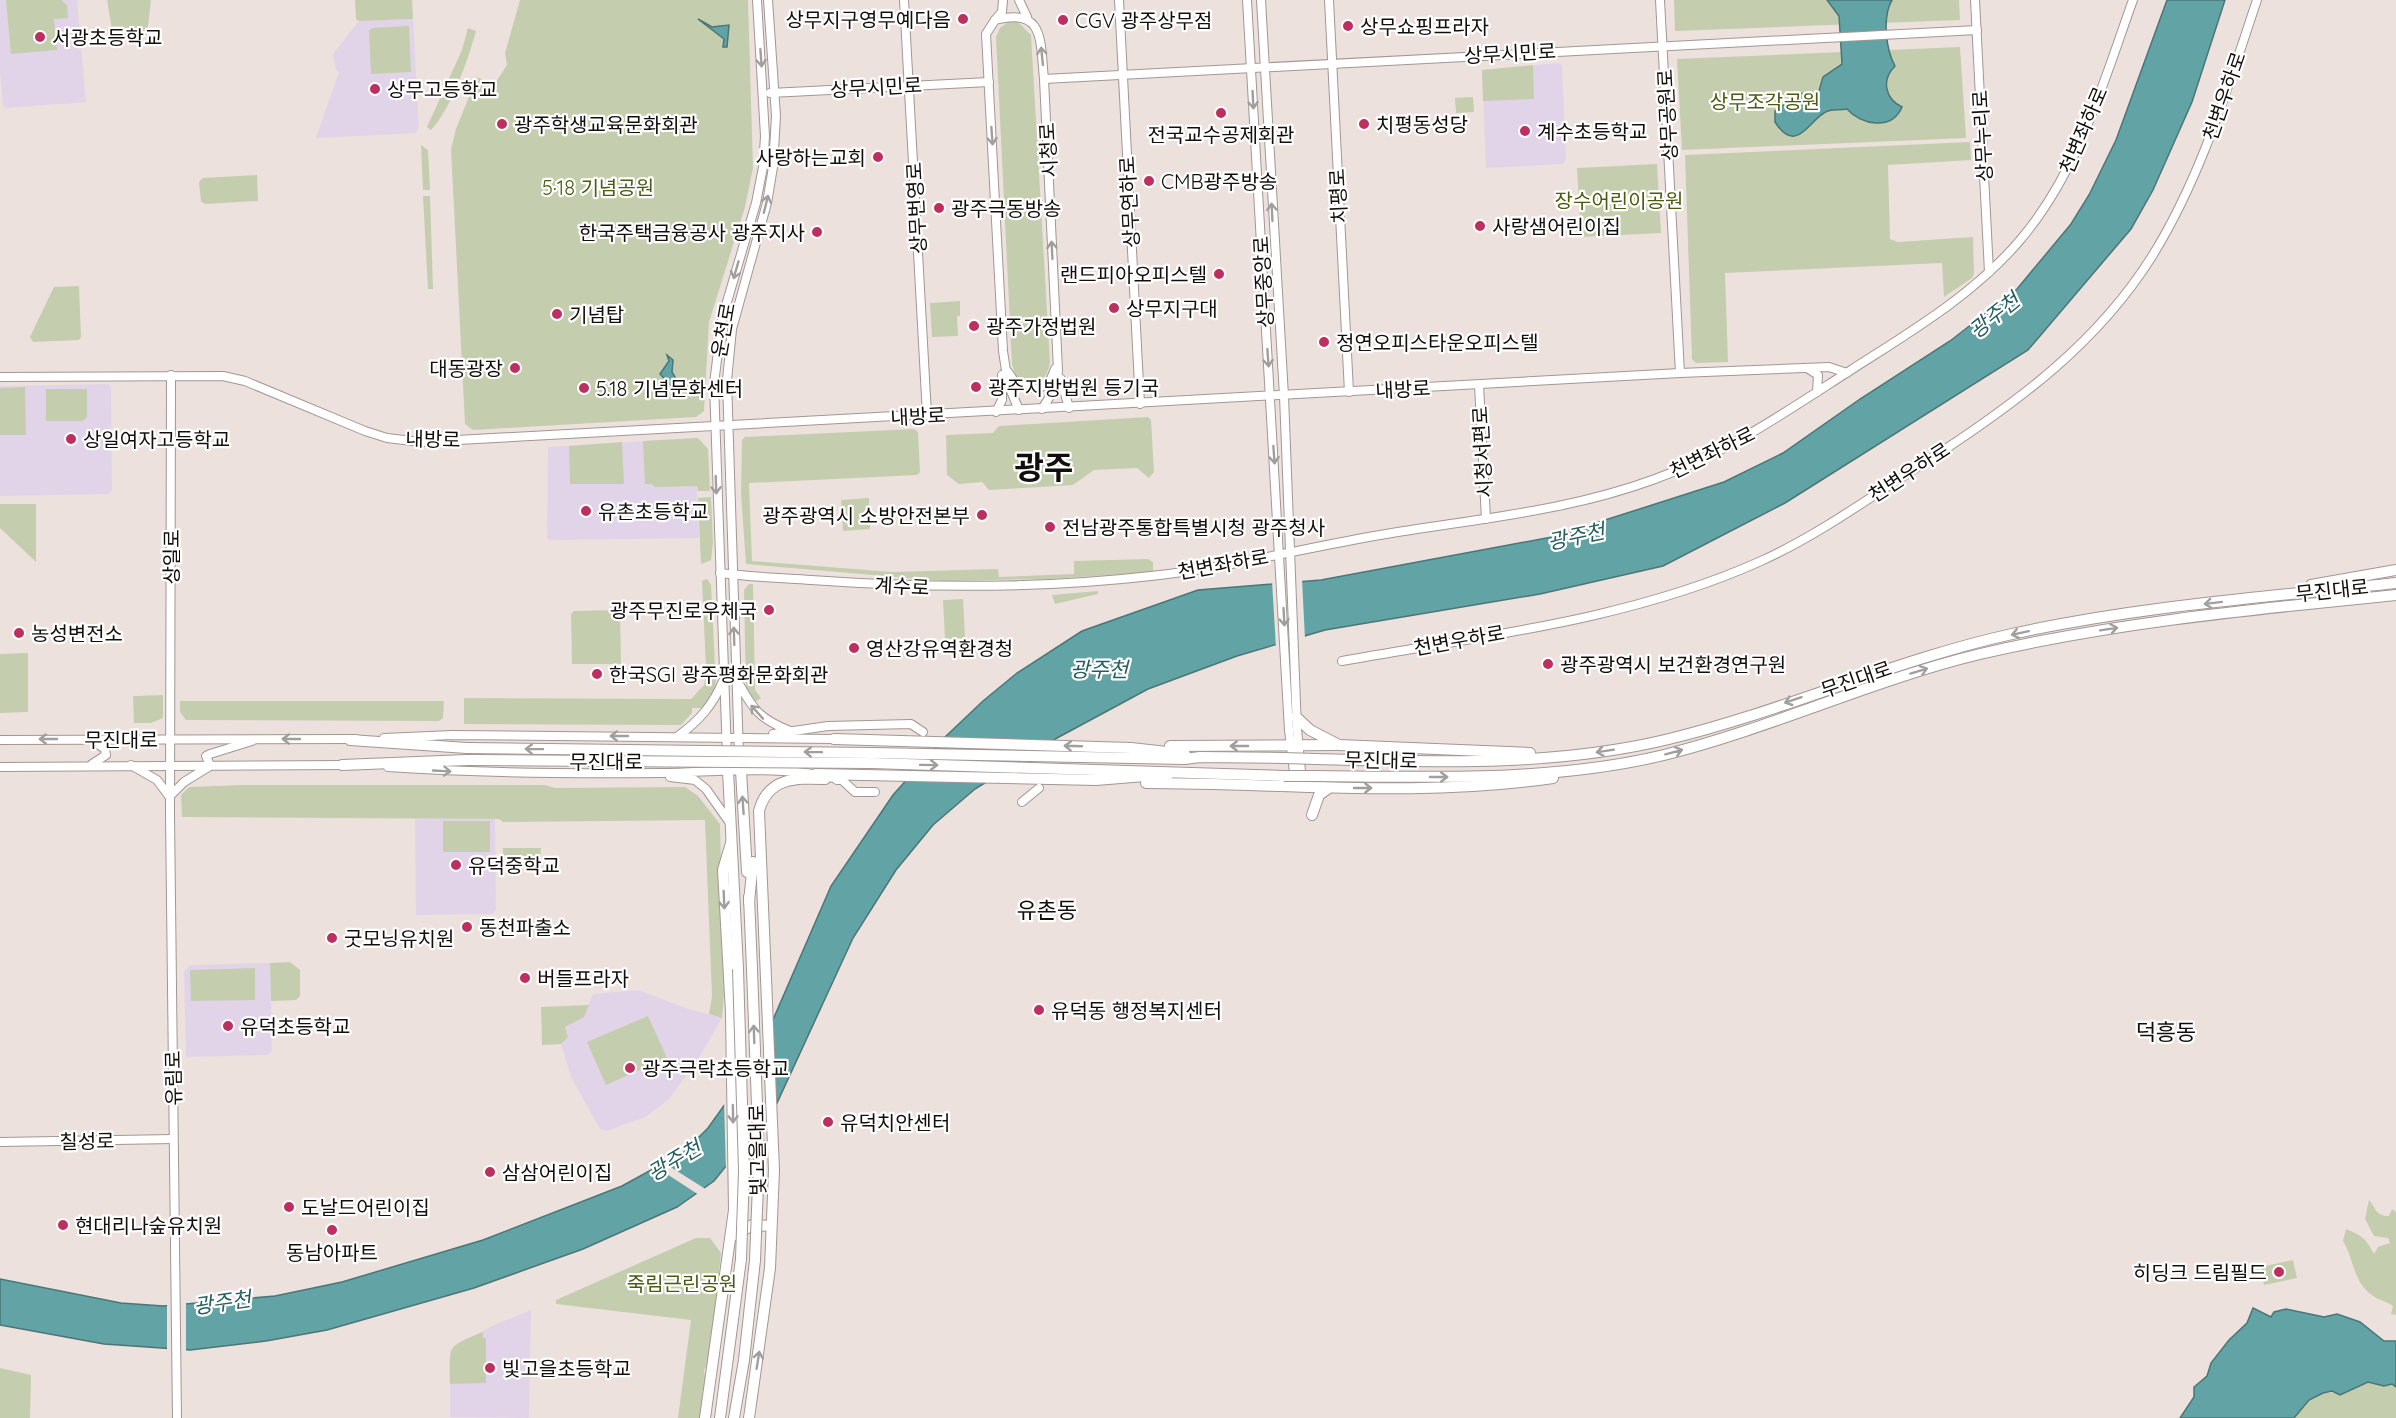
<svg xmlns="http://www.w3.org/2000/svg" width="2396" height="1418" font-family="Quicksand,'Noto Sans KR',sans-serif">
<rect width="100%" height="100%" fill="#ede1dd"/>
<g fill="#e2d4e8">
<polygon points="0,0 77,0 86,102 6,108 3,106 0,73"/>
<polygon points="413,19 419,128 415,133 316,138 339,72 336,69 333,54 359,21"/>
<polygon points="1558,63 1562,65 1566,160 1563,164 1486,168 1482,70"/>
<polygon points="108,384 111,387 112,490 108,494 0,496 0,386"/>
<polygon points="695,438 699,538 550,540 547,538 548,447"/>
<polygon points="415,819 495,819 496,910 492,914 416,915"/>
<polygon points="270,963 272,1051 267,1055 186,1057 184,972 190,965"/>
<polygon points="638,990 688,1009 722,1018 699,1058 668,1100 645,1117 607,1131 600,1129 571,1077 561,1044 568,1037 565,1027 584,1016 593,994"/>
<polygon points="531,1310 529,1418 450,1417 450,1351 453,1347 492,1326"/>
</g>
<g fill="#c4ceaf">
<polygon points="6,0 61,0 67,5 68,18 54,19 57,50 11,54"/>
<polygon points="107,0 151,0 147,35 114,41"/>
<polygon points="355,0 412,0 413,19 359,21 356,19"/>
<polygon points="520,0 748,0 753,168 745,207 709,322 704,411 696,417 473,430 465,424 451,149 456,129 477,77 494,85 507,65 505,53"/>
<polygon points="1674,0 1959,0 1960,20 1675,31"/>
<path d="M1008,22H1018L1031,35L1050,363C1047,375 1044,381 1032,386L1016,377L1012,364L996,37L1000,28Z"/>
<polygon points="409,26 411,72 371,74 369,31 372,28"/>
<path d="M468,28L476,31C468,60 451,109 431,130L427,127L462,50Z"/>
<polygon points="1960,47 1966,138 1682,150 1677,59"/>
<polygon points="1533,65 1534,99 1483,101 1482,70"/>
<polygon points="1473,97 1474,112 1456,113 1455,98"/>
<polygon points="1970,142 1971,160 1888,165 1890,239 1898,242 1973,237 1974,274 1972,278 1944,297 1942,263 1725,273 1728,362 1696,363 1692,359 1685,155"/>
<polygon points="421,145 428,150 430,190 423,190"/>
<polygon points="1657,164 1661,233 1581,237 1577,168"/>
<polygon points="257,175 258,201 205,204 201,201 199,182 203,178"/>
<polygon points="423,196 430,196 433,289 428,289"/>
<polygon points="79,286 81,337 79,340 33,342 30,337 54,287"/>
<polygon points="960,301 960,316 957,316 958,336 932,337 930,303"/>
<polygon points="25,387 26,435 0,435 0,388"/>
<polygon points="46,389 87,389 87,417 83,421 46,421"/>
<polygon points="1148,417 1151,420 1154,472 1149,478 1137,468 1094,470 1073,485 989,490 982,482 959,484 947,475 946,435 993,433 999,426"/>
<polygon points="914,429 918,432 920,472 917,475 749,483 752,561 892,572 998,569 999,577 1074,574 1074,561 1148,559 1153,562 1153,572 1049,579 943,581 746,564 741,494 742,440 745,437"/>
<polygon points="698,438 708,449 710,491 698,491 697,486 655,487 652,484 645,484 643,441"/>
<polygon points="622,442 624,484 570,484 569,446"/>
<polygon points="711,497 713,542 711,560 701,564 698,498"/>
<polygon points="869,498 870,529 843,531 841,500"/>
<polygon points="0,504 36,504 36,562 0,528"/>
<polygon points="707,579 711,585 715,667 706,667 702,581"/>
<polygon points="749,584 753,584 755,690 761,698 754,703 746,690 744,590"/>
<polygon points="1098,591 1098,594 1055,604 1052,595"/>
<polygon points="963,599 965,638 945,639 943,600"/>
<polygon points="618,610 620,613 621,664 572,664 571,614 574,611"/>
<polygon points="28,653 28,712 0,713 0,654"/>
<path d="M706,672H716C717,687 713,697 702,708H692V713L681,725L464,724V698L691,699L704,685Z"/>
<polygon points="163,695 163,718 151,723 134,723 133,696"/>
<polygon points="180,701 444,701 443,718 439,721 186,720 180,712"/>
<polygon points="242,785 545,785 555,788 685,787 698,796 720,824 724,994 722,1018 709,1014 712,996 705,820 503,822 499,819 182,817 181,795 189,787"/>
<rect x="443" y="821" width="47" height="31"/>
<polygon points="503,848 541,848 540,862 503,863"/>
<polygon points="290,962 300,970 300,996 296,1000 271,1001 270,963"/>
<polygon points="255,968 255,1000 191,1001 190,970"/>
<polygon points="589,1005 584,1017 565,1027 568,1037 561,1044 542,1045 541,1007"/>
<polygon points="648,1016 667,1058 606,1085 587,1042"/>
<path d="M2369,1200C2375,1206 2376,1217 2389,1216L2392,1209L2396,1212V1315L2391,1314L2393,1306C2387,1301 2377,1300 2372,1295C2353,1282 2354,1259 2343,1241L2346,1229C2361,1235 2366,1238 2374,1254L2378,1247L2390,1243L2388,1238L2374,1236L2365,1219Z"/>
<polygon points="696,1238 710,1238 721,1253 709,1362 704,1370 706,1385 702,1418 678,1418 691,1320 556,1304 556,1300"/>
<polygon points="2293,1260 2297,1278 2264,1285 2261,1267"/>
<path d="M483,1332V1338H486V1383L450,1384C450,1345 446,1347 483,1332Z"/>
<polygon points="0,1368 31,1375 30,1418 0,1418"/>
<path d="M2368,1382L2392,1384L2396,1387V1418H2294C2303,1402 2322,1388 2340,1394Z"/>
</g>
<g fill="#62a3a5" stroke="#4a7677" stroke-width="1.5">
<path d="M1827,0H1892C1882,17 1886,50 1895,66C1881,80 1885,99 1902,107C1892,131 1861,125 1847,109C1839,111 1831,108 1824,113C1809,121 1796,155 1775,122V111L1800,93L1810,95L1819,91L1823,77L1842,64L1839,16Z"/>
<polygon points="2167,0 2225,0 2192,102 2153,190 2131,229 2028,350 1785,503 1663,566 1540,594 1325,630 1237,656 1148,689 1057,738 975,789 933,825 896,870 853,938 777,1103 714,1181 677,1207 583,1249 474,1288 327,1330 266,1341 190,1350 104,1344 0,1325 0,1279 121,1303 163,1306 275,1296 342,1282 483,1240 622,1186 684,1152 708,1128 733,1093 772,1022 831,886 893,795 944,738 983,701 1017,673 1082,631 1198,590 1321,580 1552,537 1724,482 1783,453 1860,399 1950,341 2017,289 2071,224 2089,195 2116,140"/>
<polygon points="698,19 712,27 729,25 727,47 723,47 724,39"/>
<polygon points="667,355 673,360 672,372 679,384 675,390 660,374 669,361"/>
<polygon points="2253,1308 2271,1317 2274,1312 2286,1309 2324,1317 2337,1314 2360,1322 2384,1341 2396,1341 2396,1387 2392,1384 2384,1386 2368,1382 2340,1395 2332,1391 2323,1393 2309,1400 2294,1418 2180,1418 2194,1397 2194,1387 2207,1376 2211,1363 2229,1340 2247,1323"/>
</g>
<g fill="#ede1dd">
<polygon points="1302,579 1305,639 1276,648 1272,581"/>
<polygon points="769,1021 775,1110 726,1172 724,1100"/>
<polygon points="661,1161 707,1190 699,1195 653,1165"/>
<polygon points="186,1302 186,1353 167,1351 167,1303"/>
</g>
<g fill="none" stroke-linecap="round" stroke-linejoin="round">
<defs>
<g id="secondary">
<polyline points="904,0 927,415"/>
<polyline points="1019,0 1027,17"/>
<polyline points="1119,0 1140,404"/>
<polyline points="1247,0 1289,730 1295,781"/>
<polyline points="1261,0 1284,396 1297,729 1302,782"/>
<polyline points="1329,0 1349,392"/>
<polyline points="1660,0 1680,373"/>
<polyline points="1975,0 1989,272"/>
<polyline points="995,20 1002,12 1003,0"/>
<polyline points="1044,79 1977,30"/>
<polyline points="770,93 989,82"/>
<polyline points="1807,368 1818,375 1817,392"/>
<polyline points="1008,372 1017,385 1038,389 1050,381 1055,369"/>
<polyline points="171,375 170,814 177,1418"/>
<polyline points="0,377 223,376 245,381 365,431 387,438 421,442 1680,373 1829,367 1847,373"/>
<polyline points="1061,379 1069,408"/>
<polyline points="1479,385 1486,519"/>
<path d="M1019,410L1008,384L1003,351L986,34L995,20C1045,7 1040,41 1044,79L1058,370L1057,385L1042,409"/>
<polyline points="996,412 1002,400 1002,375"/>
<path d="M720,573C750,577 781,578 811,580C924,588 1038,589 1151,576C1227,568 1304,548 1380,535C1473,519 1566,512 1655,479C1727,453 1787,411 1851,370C1910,332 1975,294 2021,239C2079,170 2103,83 2133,0"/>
<path d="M1342,661C1482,636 1630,620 1761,561C1823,533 1880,490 1938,454C2020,400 2097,343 2151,258C2201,178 2227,89 2257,0"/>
<path d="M738,682C753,710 760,719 790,731"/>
<polyline points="773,734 828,726 911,724 923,732"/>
<path d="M678,736C699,721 713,705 723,681"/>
<polyline points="384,738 452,735 834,739"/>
<polyline points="0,740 356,739"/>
<polyline points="727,756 714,384 722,319 756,203 763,167 765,136 757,0"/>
<polyline points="739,756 727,380 732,329 767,203 773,167 776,116 768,0"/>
<polyline points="92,764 106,755 105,749 93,741"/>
<polyline points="131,765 157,780 169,796"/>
<polyline points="210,765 206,756 210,754 252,741"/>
<polyline points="0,767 348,765"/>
<path d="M388,767C479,773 570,774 661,773C721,772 784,764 842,780"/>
<polyline points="670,777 695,780 706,789 730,823"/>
<polyline points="837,780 842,780 855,792 875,792"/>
<polyline points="170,796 184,782 210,766"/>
<polyline points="1022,802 1039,788"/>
<polyline points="0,1142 173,1139"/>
</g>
<g id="highway">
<polyline points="2311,585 2396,570"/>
<polyline points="1296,717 1310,730 1339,745 1530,753"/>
<polyline points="834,739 1131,748 1185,754"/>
<polyline points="350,740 467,748"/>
<polyline points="1170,746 1335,745"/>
<polyline points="872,753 1185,759 1200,757 1283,758"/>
<path d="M1316,759C1434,762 1554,767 1669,739C1785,711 1894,660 2012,634C2138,606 2268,597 2396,583"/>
<polyline points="871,763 1284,776"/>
<polyline points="342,765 467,760"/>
<polyline points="728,771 738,969"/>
<polyline points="741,771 747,872"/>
<polyline points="816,774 1096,780 1169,774"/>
<path d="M1317,776C1433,777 1551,782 1664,755C1772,728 1872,680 1980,654C2116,622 2257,609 2396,595"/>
<path d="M1146,783C1282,783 1418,798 1553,778"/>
<polyline points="1312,815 1319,795 1329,788"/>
<polyline points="749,897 752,969"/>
<polyline points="749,902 753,862"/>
<polyline points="736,1235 752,1225 771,1226"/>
<polyline points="705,1418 734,1210 731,1013 723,870 731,843"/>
<polyline points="720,1418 741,1259"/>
<polyline points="734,1418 744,1360 755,1260"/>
<path d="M749,1418L770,1268L774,1170L759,811C768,777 796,778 825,779"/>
</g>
</defs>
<use href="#secondary" stroke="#a29793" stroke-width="10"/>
<use href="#highway" stroke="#a29793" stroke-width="12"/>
<use href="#secondary" stroke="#fff" stroke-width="8"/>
<use href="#highway" stroke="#fff" stroke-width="10"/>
<defs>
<g id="highway-bridge">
<polyline points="467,748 872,753"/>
<polyline points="1283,758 1316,759"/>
<polyline points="467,760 871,763"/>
<polyline points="1284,776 1317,776"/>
<polyline points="738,969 744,1171 741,1259"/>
<polyline points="752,969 759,1160 755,1260"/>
</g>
</defs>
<use href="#highway-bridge" stroke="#a29793" stroke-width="12" stroke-linecap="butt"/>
<use href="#highway-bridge" stroke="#fff" stroke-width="10"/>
</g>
<defs><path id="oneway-shaft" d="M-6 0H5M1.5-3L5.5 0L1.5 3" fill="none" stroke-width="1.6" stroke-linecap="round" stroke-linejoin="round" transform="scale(1.5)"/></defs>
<g stroke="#a09f9e">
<use href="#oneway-shaft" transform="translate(1042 56) rotate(-96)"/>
<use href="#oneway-shaft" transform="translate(761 58) rotate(86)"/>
<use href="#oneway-shaft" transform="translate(1253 100) rotate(87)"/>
<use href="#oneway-shaft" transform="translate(992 136) rotate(86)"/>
<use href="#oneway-shaft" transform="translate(766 204) rotate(-76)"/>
<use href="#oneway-shaft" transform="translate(1272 212) rotate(-93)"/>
<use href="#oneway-shaft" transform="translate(1052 250) rotate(-93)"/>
<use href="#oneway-shaft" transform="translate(736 270) rotate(106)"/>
<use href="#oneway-shaft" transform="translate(1268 358) rotate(86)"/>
<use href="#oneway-shaft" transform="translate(1274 455) rotate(86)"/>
<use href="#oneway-shaft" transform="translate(716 485) rotate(88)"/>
<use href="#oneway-shaft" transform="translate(2213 603) rotate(173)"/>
<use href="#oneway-shaft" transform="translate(1284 617) rotate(87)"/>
<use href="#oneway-shaft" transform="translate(2109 629) rotate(-9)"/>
<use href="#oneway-shaft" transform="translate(2020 633) rotate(168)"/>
<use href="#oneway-shaft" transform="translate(734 636) rotate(-92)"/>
<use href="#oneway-shaft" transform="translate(1919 671) rotate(-17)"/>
<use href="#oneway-shaft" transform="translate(1793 700) rotate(161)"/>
<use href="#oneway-shaft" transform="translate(757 712) rotate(-132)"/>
<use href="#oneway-shaft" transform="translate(619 736) rotate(-180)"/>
<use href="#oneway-shaft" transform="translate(48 739) rotate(180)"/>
<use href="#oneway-shaft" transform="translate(291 739) rotate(-180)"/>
<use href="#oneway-shaft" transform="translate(1073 746) rotate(-178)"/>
<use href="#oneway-shaft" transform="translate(1239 746) rotate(-180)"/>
<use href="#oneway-shaft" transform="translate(534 749) rotate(-179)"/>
<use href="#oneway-shaft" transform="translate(1605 751) rotate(171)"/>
<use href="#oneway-shaft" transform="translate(813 752) rotate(-179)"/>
<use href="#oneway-shaft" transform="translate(1674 752) rotate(-15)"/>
<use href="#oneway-shaft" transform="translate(929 765) rotate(1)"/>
<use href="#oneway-shaft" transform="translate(442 771) rotate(3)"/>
<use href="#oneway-shaft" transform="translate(1439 777)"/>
<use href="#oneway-shaft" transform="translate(1363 788)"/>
<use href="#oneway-shaft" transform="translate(743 805) rotate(-94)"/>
<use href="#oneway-shaft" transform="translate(724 900) rotate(88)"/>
<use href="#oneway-shaft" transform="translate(754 1034) rotate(-92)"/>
<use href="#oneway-shaft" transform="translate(733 1114) rotate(89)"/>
<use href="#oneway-shaft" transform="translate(758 1360) rotate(-81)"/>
</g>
<g fill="#bd2f5e" stroke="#fff" stroke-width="2">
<circle cx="963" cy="19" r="6"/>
<circle cx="1063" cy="20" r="6"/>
<circle cx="1348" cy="26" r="6"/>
<circle cx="40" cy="37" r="6"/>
<circle cx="375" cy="89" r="6"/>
<circle cx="1221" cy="113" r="6"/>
<circle cx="502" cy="124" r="6"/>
<circle cx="1364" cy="124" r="6"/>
<circle cx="1525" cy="131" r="6"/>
<circle cx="878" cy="157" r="6"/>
<circle cx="1149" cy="181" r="6"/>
<circle cx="939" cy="208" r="6"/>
<circle cx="1480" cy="226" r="6"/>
<circle cx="817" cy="232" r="6"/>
<circle cx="1219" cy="274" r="6"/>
<circle cx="1114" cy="308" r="6"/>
<circle cx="557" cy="314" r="6"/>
<circle cx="974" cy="326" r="6"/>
<circle cx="1324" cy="342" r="6"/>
<circle cx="515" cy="368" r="6"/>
<circle cx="976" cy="387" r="6"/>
<circle cx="584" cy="388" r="6"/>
<circle cx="71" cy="439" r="6"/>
<circle cx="586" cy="511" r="6"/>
<circle cx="982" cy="515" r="6"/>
<circle cx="1050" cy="527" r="6"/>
<circle cx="769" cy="610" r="6"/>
<circle cx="19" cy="633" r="6"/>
<circle cx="854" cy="648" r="6"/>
<circle cx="1548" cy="664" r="6"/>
<circle cx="597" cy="674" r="6"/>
<circle cx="456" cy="865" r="6"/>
<circle cx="467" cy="927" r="6"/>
<circle cx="332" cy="938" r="6"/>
<circle cx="525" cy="978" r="6"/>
<circle cx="1039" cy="1010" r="6"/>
<circle cx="228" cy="1026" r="6"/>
<circle cx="630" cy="1068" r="6"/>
<circle cx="828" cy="1122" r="6"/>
<circle cx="490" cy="1172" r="6"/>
<circle cx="289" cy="1207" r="6"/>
<circle cx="63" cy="1225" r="6"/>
<circle cx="332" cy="1230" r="6"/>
<circle cx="2279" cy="1272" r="6"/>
<circle cx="490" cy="1368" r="6"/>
</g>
<g text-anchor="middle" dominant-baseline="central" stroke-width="4.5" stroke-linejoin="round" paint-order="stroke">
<g font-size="20" fill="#120e0c" stroke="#fff" text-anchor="start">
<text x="951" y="19" text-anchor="end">상무지구영무예다음</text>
<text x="1075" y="20">CGV 광주상무점</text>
<text x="1360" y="26">상무쇼핑프라자</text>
<text x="52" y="37">서광초등학교</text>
<text x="387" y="89">상무고등학교</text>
<text x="514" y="124">광주학생교육문화회관</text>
<text x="1376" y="124">치평동성당</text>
<text x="1537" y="131">계수초등학교</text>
<text x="1221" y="134" text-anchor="middle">전국교수공제회관</text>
<text x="866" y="157" text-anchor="end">사랑하는교회</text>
<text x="1161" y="181">CMB광주방송</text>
<text x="951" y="208">광주극동방송</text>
<text x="1492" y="226">사랑샘어린이집</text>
<text x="805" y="232" text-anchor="end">한국주택금융공사 광주지사</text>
<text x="1207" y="274" text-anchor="end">랜드피아오피스텔</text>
<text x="1126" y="308">상무지구대</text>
<text x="569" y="314">기념탑</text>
<text x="986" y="326">광주가정법원</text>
<text x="1336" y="342">정연오피스타운오피스텔</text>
<text x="503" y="368" text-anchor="end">대동광장</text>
<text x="988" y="387">광주지방법원 등기국</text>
<text x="596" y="388">5.18 기념문화센터</text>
<text x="83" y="439">상일여자고등학교</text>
<text x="598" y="511">유촌초등학교</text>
<text x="970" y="515" text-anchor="end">광주광역시 소방안전본부</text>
<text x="1062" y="527">전남광주통합특별시청 광주청사</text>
<text x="757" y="610" text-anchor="end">광주무진로우체국</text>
<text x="31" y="633">농성변전소</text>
<text x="866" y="648">영산강유역환경청</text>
<text x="1560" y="664">광주광역시 보건환경연구원</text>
<text x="609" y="674">한국SGI 광주평화문화회관</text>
<text x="468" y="865">유덕중학교</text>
<text x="479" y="927">동천파출소</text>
<text x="344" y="938">굿모닝유치원</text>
<text x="537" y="978">버들프라자</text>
<text x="1051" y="1010">유덕동 행정복지센터</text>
<text x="240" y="1026">유덕초등학교</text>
<text x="642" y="1068">광주극락초등학교</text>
<text x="840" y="1122">유덕치안센터</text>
<text x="502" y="1172">삼삼어린이집</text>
<text x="301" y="1207">도날드어린이집</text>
<text x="75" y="1225">현대리나숲유치원</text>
<text x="332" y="1252" text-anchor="middle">동남아파트</text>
<text x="2267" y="1272" text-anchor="end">히딩크 드림필드</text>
<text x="502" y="1368">빛고을초등학교</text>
</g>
<g font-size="20" fill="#120e0c" stroke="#fff">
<text transform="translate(1510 53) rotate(-3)">상무시민로</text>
<text transform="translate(876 87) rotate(-3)">상무시민로</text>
<text transform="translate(2224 96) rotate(-71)">천변우하로</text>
<text transform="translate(1667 115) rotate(-93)">상무공원로</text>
<text transform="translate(2083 130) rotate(-67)">천변좌하로</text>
<text transform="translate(1982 136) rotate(-93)">상무누리로</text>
<text transform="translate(1048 150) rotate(-93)">시청로</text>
<text transform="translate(1338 196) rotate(-93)">치평로</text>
<text transform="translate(1129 202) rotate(-93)">상무연하로</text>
<text transform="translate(916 208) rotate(-93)">상무번영로</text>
<text transform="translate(1263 282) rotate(-93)">상무중앙로</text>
<text transform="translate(723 330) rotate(-80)">운천로</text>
<text transform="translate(1403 389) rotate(-3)">내방로</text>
<text transform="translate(918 416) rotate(-3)">내방로</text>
<text transform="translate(433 439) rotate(1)">내방로</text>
<text transform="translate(1482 452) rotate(-93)">시청서편로</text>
<text transform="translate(1712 452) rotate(-26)">천변좌하로</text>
<text transform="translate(1909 472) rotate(-33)">천변우하로</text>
<text transform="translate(171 557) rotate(-90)">상일로</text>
<text transform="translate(1223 564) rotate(-10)">천변좌하로</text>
<text transform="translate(902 586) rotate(3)">계수로</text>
<text transform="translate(2332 590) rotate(-6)">무진대로</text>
<text transform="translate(1459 640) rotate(-10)">천변우하로</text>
<text transform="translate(1856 679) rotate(-19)">무진대로</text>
<text x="121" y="739">무진대로</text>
<text transform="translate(1381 760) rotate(1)">무진대로</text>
<text x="606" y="761">무진대로</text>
<text transform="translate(173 1078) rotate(-91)">유림로</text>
<text transform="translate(87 1141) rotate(-1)">칠성로</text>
<text transform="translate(757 1150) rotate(-91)">빛고을대로</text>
</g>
<g font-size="20" fill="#4b5b12" stroke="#fff">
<text x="1765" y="101">상무조각공원</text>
<text x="598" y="187">5·18 기념공원</text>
<text x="1619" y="200">장수어린이공원</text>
<text x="682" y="1283">죽림근린공원</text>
</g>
<g font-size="21" font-style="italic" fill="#275e5f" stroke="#fff">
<text transform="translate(1994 315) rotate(-39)">광주천</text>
<text transform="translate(1576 536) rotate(-12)">광주천</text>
<text x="1099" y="669">광주천</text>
<text transform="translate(674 1160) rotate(-31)">광주천</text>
<text transform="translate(222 1302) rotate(-8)">광주천</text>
</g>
<g font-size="22" fill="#120e0c" stroke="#fff">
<text x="1047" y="910">유촌동</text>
<text x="2166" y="1032">덕흥동</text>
</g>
<g font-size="32" font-weight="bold" fill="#120e0c" stroke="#fff">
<text x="1044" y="467">광주</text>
</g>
</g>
</svg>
